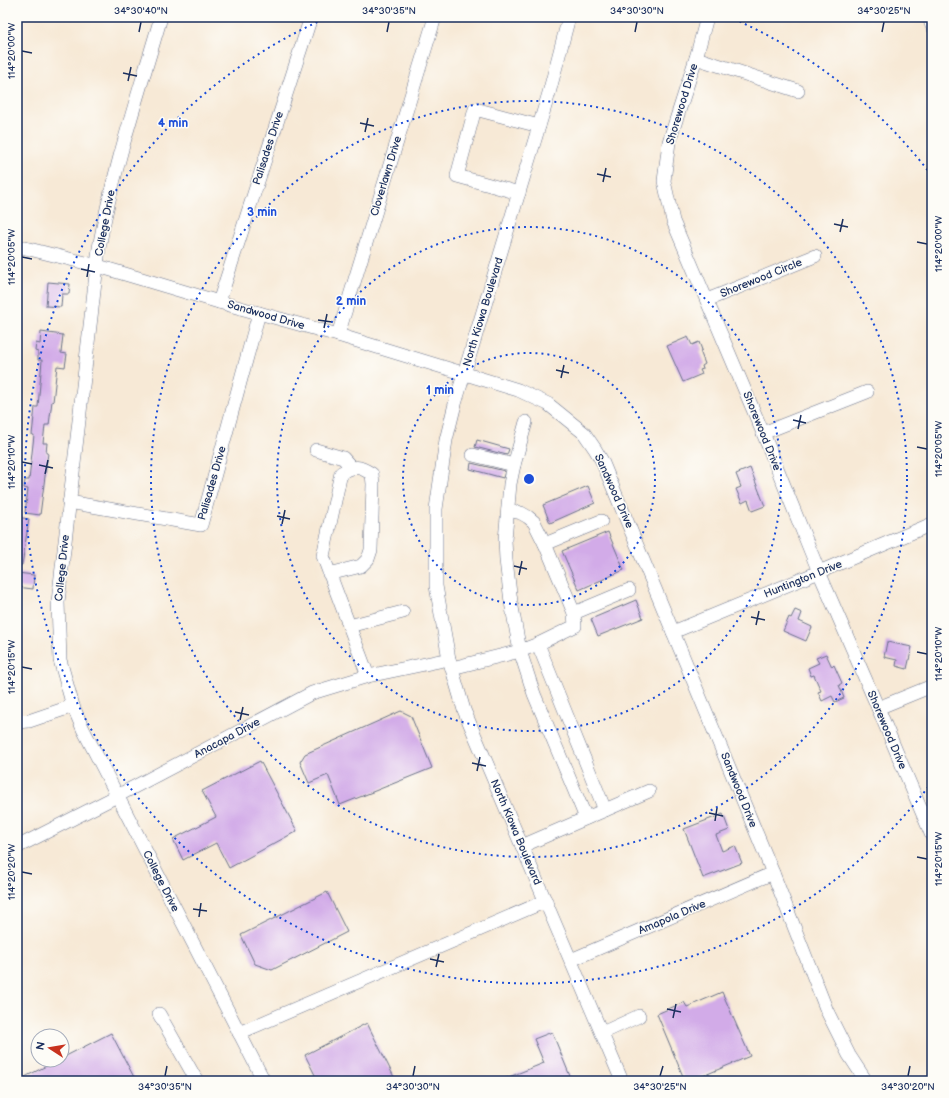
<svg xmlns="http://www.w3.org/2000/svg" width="949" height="1098" font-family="'Balsamiq Sans',sans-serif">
<rect width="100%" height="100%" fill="#fdfcf7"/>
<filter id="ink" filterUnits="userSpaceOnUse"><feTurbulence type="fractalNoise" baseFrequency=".025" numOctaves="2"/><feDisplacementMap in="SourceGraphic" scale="8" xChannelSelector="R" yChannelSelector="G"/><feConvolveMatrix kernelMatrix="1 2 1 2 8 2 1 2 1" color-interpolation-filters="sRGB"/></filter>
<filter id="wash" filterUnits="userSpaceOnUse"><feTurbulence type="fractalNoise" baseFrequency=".012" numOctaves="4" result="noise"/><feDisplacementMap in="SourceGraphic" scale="16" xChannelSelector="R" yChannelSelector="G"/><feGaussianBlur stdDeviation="0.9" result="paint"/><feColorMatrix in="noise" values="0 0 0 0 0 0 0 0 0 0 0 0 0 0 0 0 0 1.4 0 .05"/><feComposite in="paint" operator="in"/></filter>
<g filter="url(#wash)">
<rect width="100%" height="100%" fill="#f7e9d6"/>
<g id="blocks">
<g fill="#d2abe8">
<polygon points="48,282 70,284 69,294 62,294 61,307 46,306"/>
<polygon points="41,332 63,335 61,353 67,354 65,367 57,366 53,402 52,401 49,425 45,425 43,443 47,443 46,453 48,453 40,515 25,513 28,489 24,488 25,480 29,480 34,435 32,435 35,407 38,407 42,360 38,360 38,352 35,351 36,343 40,344"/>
<polygon points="688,337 692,345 699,342 702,350 700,351 705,364 702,366 703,369 700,370 702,374 683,382 667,346"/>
<polygon points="477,440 509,449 507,455 475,447"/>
<polygon points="471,463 505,471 503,478 470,469"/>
<polygon points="750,468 765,506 752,511 748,500 742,503 736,489 741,487 736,474"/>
<polygon points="588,486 595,503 550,523 543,505"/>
<polygon points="17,517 29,519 22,565 17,565"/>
<polygon points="608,532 624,570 579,590 562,551"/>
<polygon points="17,573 34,575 33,589 17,587"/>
<polygon points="636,600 643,618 598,636 591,619"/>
<polygon points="795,610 802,613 799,621 812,627 806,641 783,631 789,617 791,618"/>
<polygon points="887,642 912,647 907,669 896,666 897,660 884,657"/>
<polygon points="826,654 832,667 834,665 842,683 839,685 844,698 835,702 832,696 822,701 818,692 821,691 814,675 811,676 808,668 819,663 816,658"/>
<polygon points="401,711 411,716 432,768 340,805 328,775 309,783 300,762 305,754"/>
<polygon points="260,761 297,831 229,868 216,843 183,860 173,839 216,817 202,791"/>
<polygon points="723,814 729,830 716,835 722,851 735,846 742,863 703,878 684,829"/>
<polygon points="327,892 347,932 272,970 255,964 241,935"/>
<polygon points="722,992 750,1056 691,1081 685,1081 657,1014 684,1002 687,1007"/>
<polygon points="367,1023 396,1081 318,1081 305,1055"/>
<polygon points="552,1032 572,1081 499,1081 544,1063 534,1039"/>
<polygon points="111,1033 136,1081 17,1081 58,1060 62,1060 62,1058"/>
</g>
</g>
</g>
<g filter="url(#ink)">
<use href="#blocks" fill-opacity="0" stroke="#687088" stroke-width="1"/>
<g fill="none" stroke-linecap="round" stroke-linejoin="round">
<defs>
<g id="minor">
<path d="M161,17C139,93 113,169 99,248L58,602L60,660L73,706L83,729L264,1081"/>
<polyline points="569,17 549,93 455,404 446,440 436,509 436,586 449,659 464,710 622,1081"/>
<polyline points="707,17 696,58 669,142 664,181 673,221 763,433 819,572 878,708 932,836"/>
<polyline points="929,17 932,26"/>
<polyline points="696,58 798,91"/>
<polyline points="519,193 457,176 475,109 539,126"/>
<polyline points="17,246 98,266 219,302 338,335 518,390 548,404 584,433 595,449 602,461 773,873 827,1011 849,1055 866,1081"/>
<polyline points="707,300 815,256"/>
<polyline points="219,302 311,17"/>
<polyline points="338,335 435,17"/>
<polyline points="526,422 514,465 510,484 505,540 506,560 511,602 520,651 534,694 586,818"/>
<polyline points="763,433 867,392"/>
<polyline points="316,450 343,458 351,467"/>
<polyline points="473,455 514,465"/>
<polyline points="69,502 201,525 259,313"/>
<polyline points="508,510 521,513 528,517 534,522 545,544 574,613 575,626 538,644"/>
<polyline points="545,544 601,521"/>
<path d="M329,574L361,566L368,559L371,550L373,484L372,474C359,466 355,465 341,473L323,556L368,676"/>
<polyline points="574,613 629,590"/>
<polyline points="349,626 403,612"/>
<polyline points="673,632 819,572 932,524"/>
<polyline points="452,668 520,651 538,644 605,810"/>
<polyline points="878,708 932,686"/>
<polyline points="17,722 29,721 73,706"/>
<polyline points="522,846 649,791"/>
<polyline points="17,847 117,796 312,693 368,676 449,659"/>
<polyline points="571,960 773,873"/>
<polyline points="159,1014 197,1081"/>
<polyline points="239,1033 546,901"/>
<polyline points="602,1033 639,1016"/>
</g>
</defs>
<use href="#minor" stroke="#687088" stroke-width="14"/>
<use href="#minor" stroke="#fff" stroke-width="13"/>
</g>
</g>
<path fill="none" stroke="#1b2f5e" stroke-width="1.5" d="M139,32L141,22M387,32L389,22M635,32L637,22M882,32L884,22M22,51L32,53M123,73L137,76M128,81L131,67M360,123L374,126M365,132L368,118M597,174L611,177M603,182L606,168M834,224L848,227M840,232L843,219M917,242L927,244M22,257L32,259M81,269L95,272M87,277L89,264M318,320L332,322M324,328L327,314M556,370L569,373M561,378L564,365M793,420L806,423M798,429L801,415M917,447L927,449M22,462L32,464M39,465L53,468M45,474L48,460M277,516L290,519M282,524L285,510M514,566L527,569M519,575L522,561M751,617L765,620M756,625L759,611M917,652L927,654M22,667L32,669M235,712L249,715M240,720L243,707M472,763L486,766M477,771L480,757M709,813L723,816M715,821L717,808M917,857L927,859M22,872L32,874M193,909L207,911M199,917L201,903M430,959L444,962M436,967L439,954M667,1009L681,1012M673,1018L676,1004M165,1076L167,1066M413,1076L415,1066M660,1076L663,1066M908,1076L910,1066"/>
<g fill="none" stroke="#1d4ed8" stroke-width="2" stroke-dasharray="2 4">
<circle cx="529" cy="479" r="126"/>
<circle cx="529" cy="479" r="252"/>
<circle cx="529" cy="479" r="378"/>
<path d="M932 782A504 504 0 1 1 324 19M734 19A504 504 0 0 1 932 176"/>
</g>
<g text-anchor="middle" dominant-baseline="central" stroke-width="3" stroke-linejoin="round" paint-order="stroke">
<g font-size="11" fill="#1b2f5e" stroke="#fdfcf7">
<text transform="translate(682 104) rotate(-73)">Shorewood Drive</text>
<text transform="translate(268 148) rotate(-72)">Palisades Drive</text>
<text transform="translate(386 176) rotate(-73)">Cloverlawn Drive</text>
<text transform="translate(105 223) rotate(-79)">College Drive</text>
<text transform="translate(761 278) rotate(-22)">Shorewood Circle</text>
<text transform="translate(483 312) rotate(-73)">North Kiowa Boulevard</text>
<text transform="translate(266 315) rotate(16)">Sandwood Drive</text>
<text transform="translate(762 431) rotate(68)">Shorewood Drive</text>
<text transform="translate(212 483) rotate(-74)">Palisades Drive</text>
<text transform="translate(614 491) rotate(66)">Sandwood Drive</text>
<text transform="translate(62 568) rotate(-84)">College Drive</text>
<text transform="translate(803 579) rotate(-22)">Huntington Drive</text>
<text transform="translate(887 730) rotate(67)">Shorewood Drive</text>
<text transform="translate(227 738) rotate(-28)">Anacapa Drive</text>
<text transform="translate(739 790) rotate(68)">Sandwood Drive</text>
<text transform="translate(516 832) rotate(67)">North Kiowa Boulevard</text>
<text transform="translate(161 881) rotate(63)">College Drive</text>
<text transform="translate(672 917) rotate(-23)">Amapola Drive</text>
</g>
</g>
<circle cx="529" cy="479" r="6" fill="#1d4ed8" stroke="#fdfcf7" stroke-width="2"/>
<g font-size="12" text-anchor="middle" font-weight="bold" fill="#1d4ed8" stroke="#fdfcf7" stroke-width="3" stroke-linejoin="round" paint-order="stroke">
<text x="173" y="127">4 min</text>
<text x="262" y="216">3 min</text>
<text x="351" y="305">2 min</text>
<text x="440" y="394">1 min</text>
</g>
<rect width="949" height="1098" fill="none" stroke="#fdfcf7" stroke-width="44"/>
<g transform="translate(50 1048) rotate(282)"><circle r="19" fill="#fdfcf7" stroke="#a3aaba"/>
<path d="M0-3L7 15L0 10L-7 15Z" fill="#c8321e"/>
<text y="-6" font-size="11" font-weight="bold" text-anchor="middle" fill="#1b2f5e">N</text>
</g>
<rect x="22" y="22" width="905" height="1054" fill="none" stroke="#1b2f5e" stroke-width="1.5"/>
<g font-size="10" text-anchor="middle" fill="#1b2f5e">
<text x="141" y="14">34°30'40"N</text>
<text x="389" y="14">34°30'35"N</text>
<text x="637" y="14">34°30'30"N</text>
<text x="884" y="14">34°30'25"N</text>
<text transform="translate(11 51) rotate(-90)" y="4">114°20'00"W</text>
<text transform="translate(938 244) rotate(-90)" y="4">114°20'00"W</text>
<text transform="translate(11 257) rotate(-90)" y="4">114°20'05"W</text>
<text transform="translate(938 449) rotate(-90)" y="4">114°20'05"W</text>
<text transform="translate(11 462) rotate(-90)" y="4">114°20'10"W</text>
<text transform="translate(938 654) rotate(-90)" y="4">114°20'10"W</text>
<text transform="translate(11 667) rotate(-90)" y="4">114°20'15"W</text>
<text transform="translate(938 859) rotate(-90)" y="4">114°20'15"W</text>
<text transform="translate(11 872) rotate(-90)" y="4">114°20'20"W</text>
<text x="165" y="1090">34°30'35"N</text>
<text x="413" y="1090">34°30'30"N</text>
<text x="660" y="1090">34°30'25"N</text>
<text x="908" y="1090">34°30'20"N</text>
</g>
</svg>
